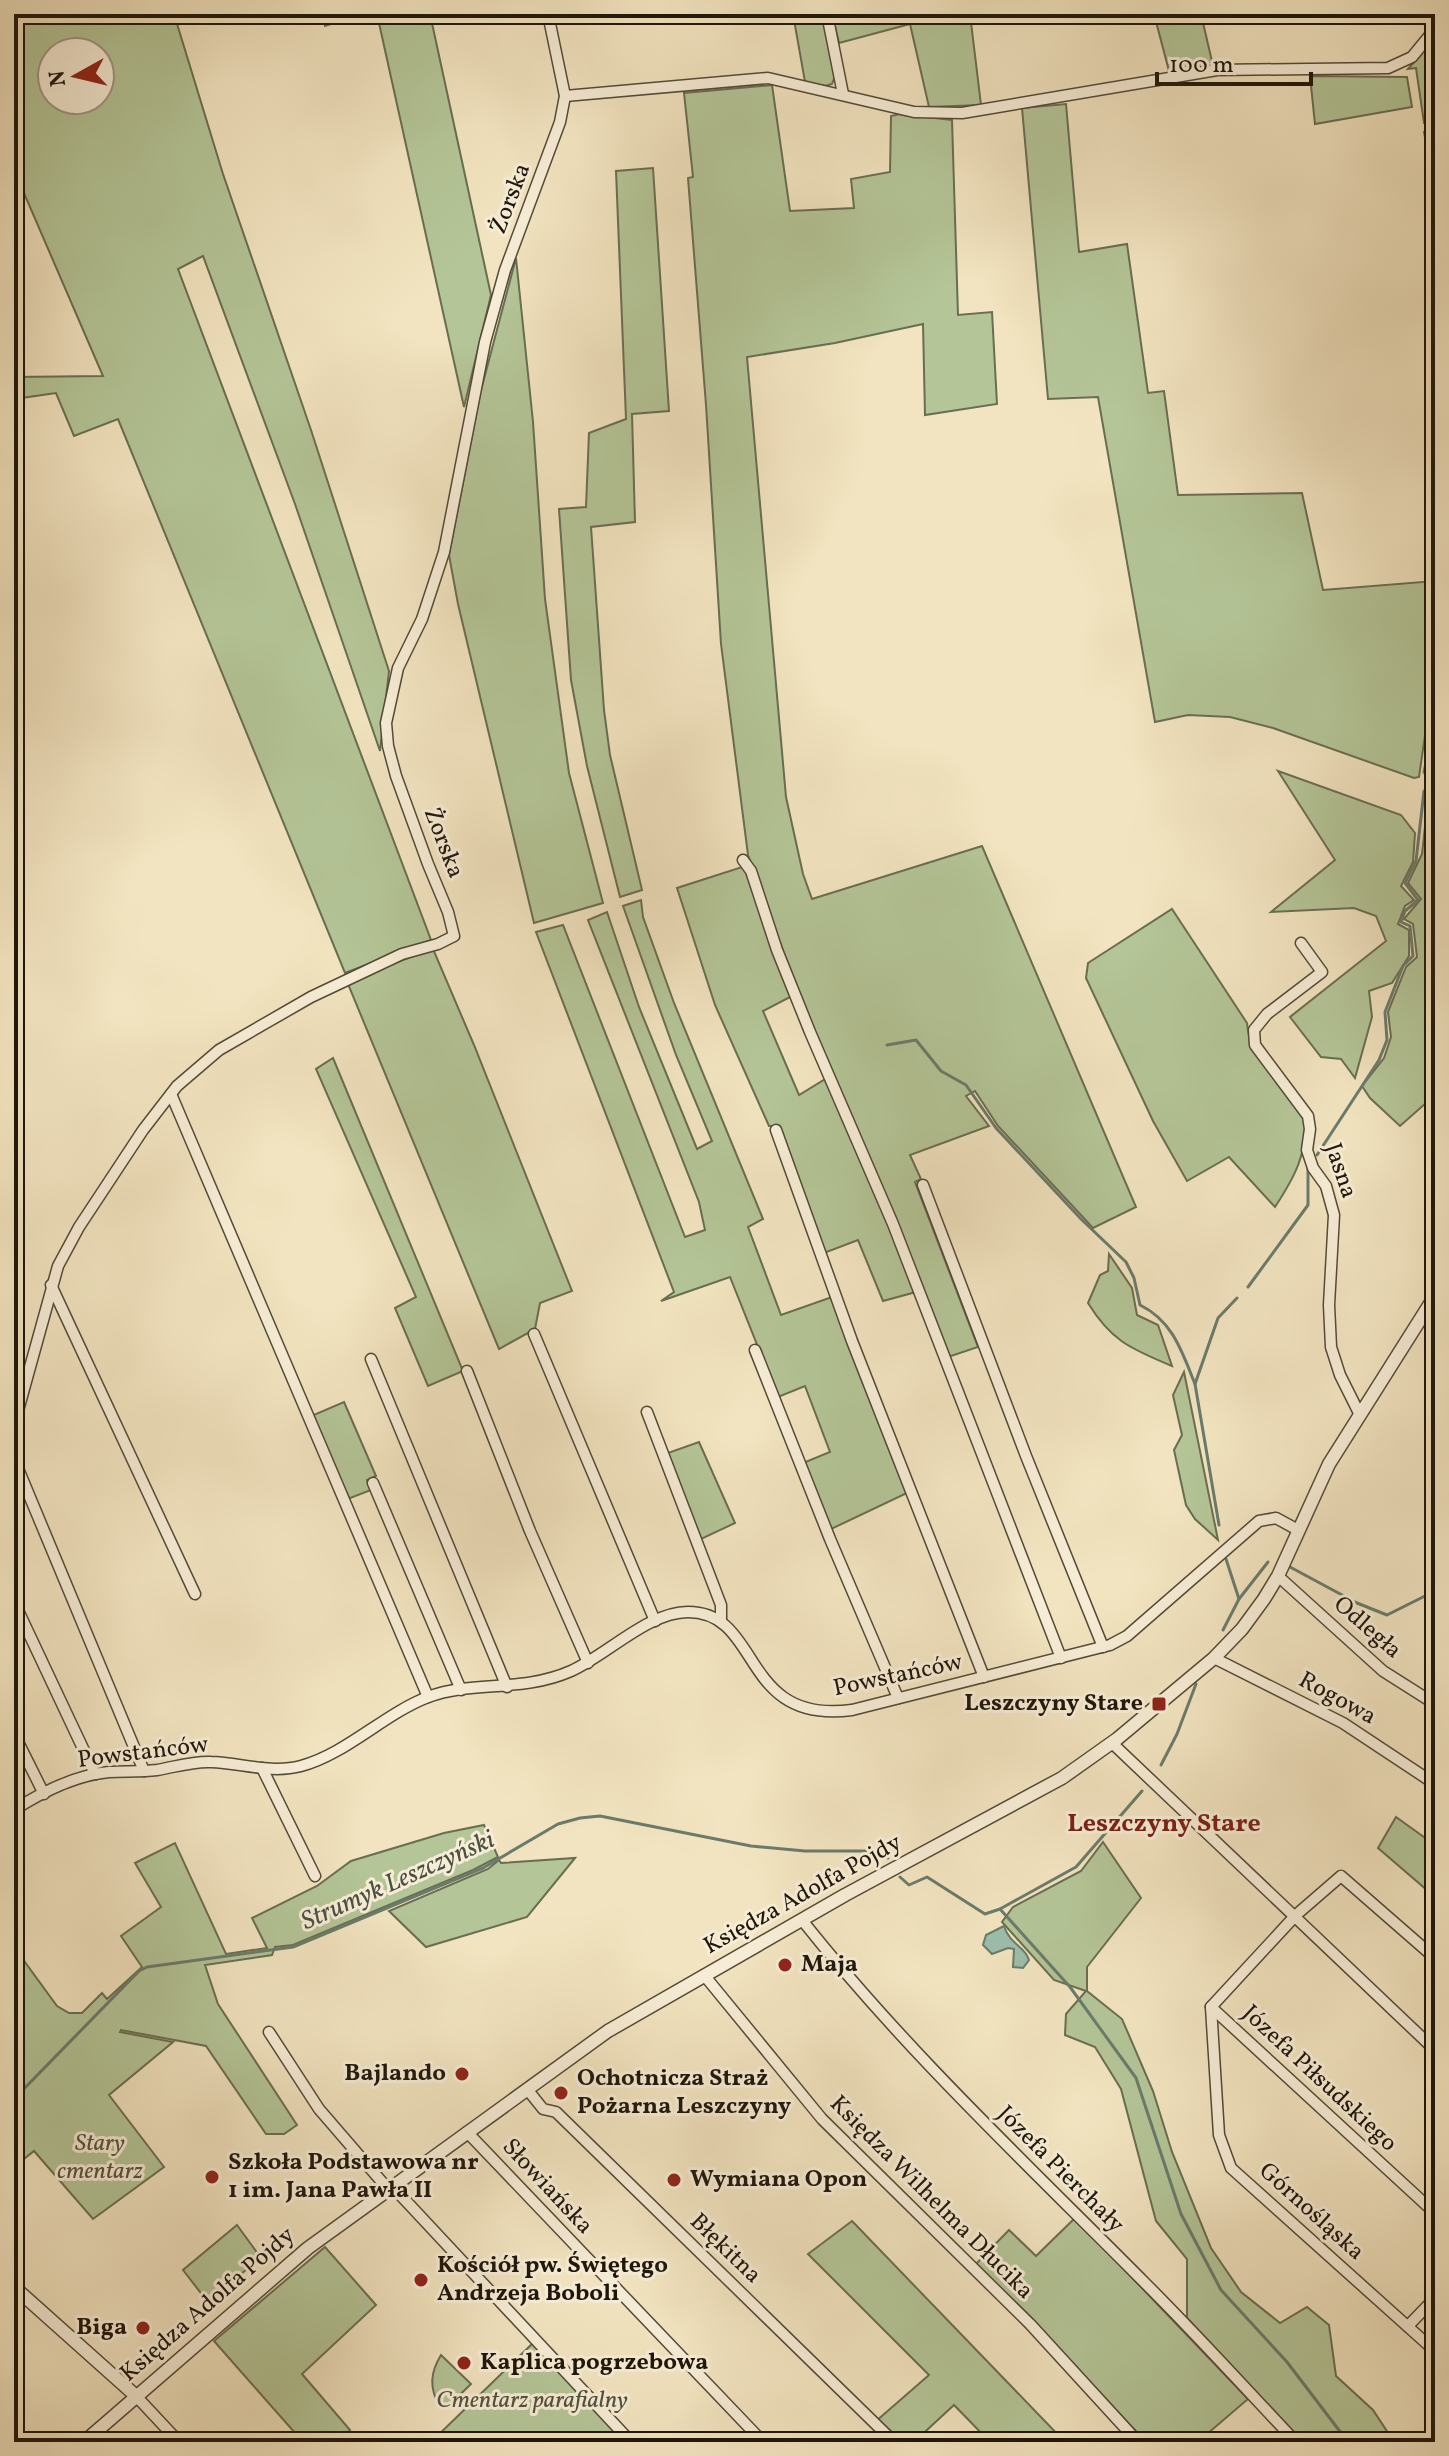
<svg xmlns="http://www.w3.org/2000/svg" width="1449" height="2456" font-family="Vollkorn,serif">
<rect width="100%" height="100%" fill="#f2e4c0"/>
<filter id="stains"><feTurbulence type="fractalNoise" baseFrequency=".0025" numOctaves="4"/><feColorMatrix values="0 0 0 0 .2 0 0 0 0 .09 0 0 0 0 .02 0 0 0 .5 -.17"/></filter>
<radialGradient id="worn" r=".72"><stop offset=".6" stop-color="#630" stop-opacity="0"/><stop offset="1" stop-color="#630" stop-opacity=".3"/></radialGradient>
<g fill="#b4c597" stroke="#696e51" stroke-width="2" fill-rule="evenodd">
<path d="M14,14H174L223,174L311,430L389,671L380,751L295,504L203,256L178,269L431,940L345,973L118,419L74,436L56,393L14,399V377L103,376L14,170ZM52,52H100V100H52Z"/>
<polygon points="294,14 362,14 325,26 323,15 296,23"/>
<polygon points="377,14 430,14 491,295 464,407"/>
<polygon points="793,14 824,14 835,76 832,84 825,86 805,82"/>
<polygon points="832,14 970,14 981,105 929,107 910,24 839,43"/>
<polygon points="1154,14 1201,14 1214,70 1169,71"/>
<polygon points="1435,38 1435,119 1424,123 1416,68 1408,69"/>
<polygon points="1310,76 1407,77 1412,107 1315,124"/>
<polygon points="772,85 790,211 854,208 851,179 890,172 891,116 900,114 952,120 958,315 992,312 997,404 925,415 923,324 835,343 747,357 786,797 803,874 812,899 982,846 1136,1207 1093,1228 998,1126 975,1091 966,1096 989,1126 910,1155 921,1179 915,1182 978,1347 948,1357 894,1217 798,992 748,855 721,644 706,405 688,178 693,177 684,93"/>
<polygon points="1066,104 1079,252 1127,244 1148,393 1164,391 1178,495 1302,493 1323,590 1435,581 1435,700 1429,708 1419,777 1414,778 1273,728 1230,717 1188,715 1155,722 1098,397 1048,399 1022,108"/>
<polygon points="1435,128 1435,192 1424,132"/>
<polygon points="653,168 669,411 632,414 635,522 591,527 604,710 610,755 642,890 620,897 587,766 571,680 559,509 586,507 589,433 626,419 616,171"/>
<polygon points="516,258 533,422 545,599 569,773 603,903 534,923 458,604 449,555 480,394"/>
<polygon points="1278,771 1401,815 1415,833 1413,862 1401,886 1414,900 1405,906 1398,924 1409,930 1409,956 1392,983 1369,991 1372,1017 1355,1078 1341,1059 1321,1057 1290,1017 1386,941 1376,916 1354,908 1271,912 1335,860"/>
<polygon points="1430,780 1435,782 1435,1095 1400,1126 1370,1098 1362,1086 1384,1058 1391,1037 1388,1012 1406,967 1417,957 1413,924 1404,919 1421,899 1408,883 1422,854"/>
<polygon points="742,867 747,871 792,996 763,1011 799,1095 827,1078 916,1292 883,1301 858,1240 824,1253 780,1126 769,1126 715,1005 677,888"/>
<polygon points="641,900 643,917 674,1003 763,1219 748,1227 781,1315 832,1297 907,1493 829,1530 803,1463 830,1452 805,1386 778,1397 730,1277 661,1301 674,1292 536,932 563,925 685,1237 705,1230 699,1202 588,920 607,912 639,1007 697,1149 712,1141 676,1055 623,906"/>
<path d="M1172,909L1247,1023L1250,1043L1304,1115C1309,1152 1294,1178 1275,1207L1229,1157L1187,1181L1153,1121L1086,978L1088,963Z"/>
<polygon points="433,949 474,1045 572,1291 540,1303 535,1329 499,1349 348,984 386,966"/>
<polygon points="333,1058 463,1371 428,1386 395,1308 416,1297 316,1069"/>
<path d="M1109,1254L1132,1288L1137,1315L1158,1325L1172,1366C1132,1349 1112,1342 1088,1303L1100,1275L1108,1271Z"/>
<polygon points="1184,1372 1218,1540 1195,1519 1186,1505 1174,1450 1182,1435 1173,1395"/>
<polygon points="344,1402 376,1476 367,1480 371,1490 345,1500 309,1417"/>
<polygon points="699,1442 735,1523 699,1540 665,1454"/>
<polygon points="1396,1817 1435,1845 1435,1897 1378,1848"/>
<polygon points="484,1825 498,1857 473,1870 293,1945 275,1947 272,1955 205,1965 218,2004 297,2125 284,2134 266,2134 206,2046 121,2030 120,2032 173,2042 109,2095 164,2167 93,2219 34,2151 14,2167 14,1947 57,2006 69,2013 82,2013 102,1993 107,1999 142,1967 121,1936 161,1907 135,1863 175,1843 226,1954 267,1948 252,1918 317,1886 351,1861 444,1833"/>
<polygon points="1103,1842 1141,1898 1087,1967 1087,1991 1122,2019 1153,2091 1172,2152 1211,2248 1241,2292 1280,2323 1307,2307 1329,2325 1336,2376 1373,2410 1394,2442 1303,2442 1187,2318 1187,2259 1156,2221 1121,2089 1095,2047 1065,2035 1066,2014 1086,1991 1054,1980 1002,1922 1013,1907 1081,1871"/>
<polygon points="575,1858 527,1917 426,1947 389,1911 488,1869 499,1860 501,1863"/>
<polygon points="1075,2218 1248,2399 1207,2434 1214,2442 1146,2442 1050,2339 976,2264 1009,2230 1036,2256"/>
<polygon points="852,2221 1065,2442 990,2442 954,2405 914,2442 898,2442 875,2422 929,2375 808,2254"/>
<polygon points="237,2225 261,2258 207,2301 183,2270"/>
<polygon points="325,2247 376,2305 302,2374 350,2430 341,2440 334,2437 327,2442 303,2442 214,2341"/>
<polygon points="534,2342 626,2442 431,2442"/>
<path d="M441,2355L471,2384L445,2409L440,2407C429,2388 430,2373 441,2355Z"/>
</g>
<path fill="#9cbfad" stroke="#6a7b6c" stroke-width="2" d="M1004,1926C1010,1945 1025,1946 1029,1960L1023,1968L1013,1967L1014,1949L1008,1948L992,1954L983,1945L986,1935Z"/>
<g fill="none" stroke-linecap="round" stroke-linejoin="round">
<g stroke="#6a7b6c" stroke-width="3">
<polyline points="1426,775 1424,772 1435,722"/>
<path d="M887,1045L916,1040L941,1071L966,1085L996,1128L1081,1219L1126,1262L1134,1278L1140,1305C1173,1321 1182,1352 1195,1384"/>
<polyline points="1317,1155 1379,1060 1387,1040 1385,1012 1403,966 1413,956 1410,926 1401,922 1405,911 1418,900 1405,883 1416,861 1424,791"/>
<polyline points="1248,1287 1308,1205 1308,1168"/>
<polyline points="1219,1525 1195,1384 1218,1318 1237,1298"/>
<polyline points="1290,1567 1357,1603 1387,1615 1427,1595 1435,1588"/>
<polyline points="1239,1599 1268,1562"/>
<polyline points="1223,1630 1239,1599 1226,1559"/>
<polyline points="1161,1765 1177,1734 1196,1684"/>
<polyline points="900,1877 909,1885 927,1877 985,1914 1000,1909 1076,1867 1142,1791"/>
<polyline points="1000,1909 1070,1987 1136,2078 1181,2214 1221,2290 1287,2362 1348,2442"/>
<polyline points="14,2099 139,1971 147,1967 293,1947 483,1868 558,1824 580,1818 600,1816 751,1846 805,1851 866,1851 888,1858"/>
</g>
<defs>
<g id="minor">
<polyline points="827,14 843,94"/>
<polyline points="565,96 768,78 914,112 962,113 1217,70 1388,68 1412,57 1435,29"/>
<polyline points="743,860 751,871 777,950 810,1032 893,1224 1061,1658"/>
<polyline points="1301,943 1322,972 1267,1014 1254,1030 1255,1045 1308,1116 1310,1129 1307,1150 1313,1168 1326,1186 1334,1215 1329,1305 1331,1347 1340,1375 1359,1413"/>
<polyline points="171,1094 428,1697"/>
<polyline points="776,1130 852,1341 984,1677"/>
<polyline points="923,1185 1026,1456 1103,1647"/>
<polyline points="51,1285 195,1594"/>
<polyline points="534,1334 655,1621"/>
<polyline points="755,1350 830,1539 898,1698"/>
<polyline points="371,1359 507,1687"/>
<polyline points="467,1371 530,1531 588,1663"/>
<polyline points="647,1412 721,1605 721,1621"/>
<polyline points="14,1425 58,1266 79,1227 143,1130 177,1086 219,1050 311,997 402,954 438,944 454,936 448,912 428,864 396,776 388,746 386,723 398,668 422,619 444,552 485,342 505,270 560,122 565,96 548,14"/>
<polyline points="14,1459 144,1771"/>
<polyline points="373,1483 461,1690"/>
<polyline points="1278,1576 1383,1671 1435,1704"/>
<polyline points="14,1602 95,1774"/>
<polyline points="1214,1658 1343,1723 1435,1784"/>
<polyline points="14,1734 44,1794"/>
<polyline points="1112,1743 1435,2050"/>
<polyline points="262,1768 315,1876"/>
<path d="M14,1810C42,1792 76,1775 109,1772C125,1771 141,1772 157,1770C175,1767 193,1761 211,1762C241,1763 271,1774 301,1766C346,1754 384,1714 428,1697C473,1680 521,1693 571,1671C607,1655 648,1612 688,1612C763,1612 739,1725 852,1710L1110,1645L1127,1636L1259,1521L1276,1518L1298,1530"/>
<path d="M802,1920C906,2051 1028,2165 1145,2283C1197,2335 1246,2389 1296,2442"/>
<polyline points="1435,1958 1341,1876 1296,1915 1211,2007 1219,2135 1231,2168 1435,2351"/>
<polyline points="704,1975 822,2119 1030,2324 1138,2442"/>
<polyline points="1211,2007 1435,2213"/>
<polyline points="269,2032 319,2109 388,2189"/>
<polyline points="527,2089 543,2109 556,2112 894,2442"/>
<polyline points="467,2132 763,2442"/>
<polyline points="392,2186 631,2442"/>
<polyline points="1408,2326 1435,2298"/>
<polyline points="136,2396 179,2442"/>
</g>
<g id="tertiary">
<polyline points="14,2287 136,2396"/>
<polyline points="84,2442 308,2248 608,2031 845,1895 1062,1778 1117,1739 1214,1658 1242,1629 1264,1599 1278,1576 1329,1464 1435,1296"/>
</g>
</defs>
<use href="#minor" stroke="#534a38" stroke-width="13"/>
<use href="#tertiary" stroke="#534a38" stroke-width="15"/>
<use href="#minor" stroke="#f7edd6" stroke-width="10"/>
<use href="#tertiary" stroke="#f7edd6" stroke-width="12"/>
</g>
<g fill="#8f2418" stroke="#f7edd6" stroke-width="3">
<rect x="1151" y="1696" width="16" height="16" rx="4"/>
<circle cx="785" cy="1965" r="8"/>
<circle cx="462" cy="2074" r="8"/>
<circle cx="561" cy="2093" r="8"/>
<circle cx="212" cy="2177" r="8"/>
<circle cx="674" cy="2180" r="8"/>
<circle cx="421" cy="2280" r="8"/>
<circle cx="143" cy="2328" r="8"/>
<circle cx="464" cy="2363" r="8"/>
</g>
<g text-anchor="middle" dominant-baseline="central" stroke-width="6" stroke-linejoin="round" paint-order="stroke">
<g font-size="24" fill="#1e160b" stroke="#f7edd6">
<text transform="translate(511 199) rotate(-69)">Żorska</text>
<text transform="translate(443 843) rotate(69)">Żorska</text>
<text transform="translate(1340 1171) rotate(71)">Jasna</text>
<text transform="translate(1367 1628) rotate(41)">Odległa</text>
<text transform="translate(898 1676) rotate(-12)">Powstańców</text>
<text transform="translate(1337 1699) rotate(29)">Rogowa</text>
<text transform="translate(143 1753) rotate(-7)">Powstańców</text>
<text transform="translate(803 1895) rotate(-29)">Księdza Adolfa Pojdy</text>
<text transform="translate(1319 2079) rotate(43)">Józefa Piłsudskiego</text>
<text transform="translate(1060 2170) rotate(45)">Józefa Pierchały</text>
<text transform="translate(547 2187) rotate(47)">Słowiańska</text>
<text transform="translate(931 2198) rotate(45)">Księdza Wilhelma Dłucika</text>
<text transform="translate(1311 2212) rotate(42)">Górnośląska</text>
<text transform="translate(725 2249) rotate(44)">Błękitna</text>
<text transform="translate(208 2305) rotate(-41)">Księdza Adolfa Pojdy</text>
</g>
<g font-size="24" font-weight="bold" fill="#1e160b" stroke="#f7edd6" text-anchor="start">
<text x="1143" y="1704" text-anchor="end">Leszczyny Stare</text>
<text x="801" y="1965">Maja</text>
<text x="446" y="2074" text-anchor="end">Bajlando</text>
<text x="577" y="2079">Ochotnicza Straż<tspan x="577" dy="28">Pożarna Leszczyny</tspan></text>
<text x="228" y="2163">Szkoła Podstawowa nr<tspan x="228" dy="28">1 im. Jana Pawła II</tspan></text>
<text x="690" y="2180">Wymiana Opon</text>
<text x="437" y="2266">Kościół pw. Świętego<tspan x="437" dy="28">Andrzeja Boboli</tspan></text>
<text x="127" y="2328" text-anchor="end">Biga</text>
<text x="480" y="2363">Kaplica pogrzebowa</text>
</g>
<g font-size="24" font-style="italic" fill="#52533c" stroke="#f7edd6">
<text x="100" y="2144">Stary<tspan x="100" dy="28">cmentarz</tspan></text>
<text x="532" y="2401">Cmentarz parafialny</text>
</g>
<g font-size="26" font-weight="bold" fill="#7a1f14" stroke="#f7edd6">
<text x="1164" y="1824">Leszczyny Stare</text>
</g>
<g font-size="26" font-style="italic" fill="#4a5144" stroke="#f7edd6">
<text transform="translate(398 1881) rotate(-24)">Strumyk Leszczyński</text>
</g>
</g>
<rect width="1449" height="2456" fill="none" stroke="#f2e4c0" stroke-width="48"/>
<rect x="16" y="16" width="1417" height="2424" fill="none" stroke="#1e160b" stroke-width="4"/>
<rect x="24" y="24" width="1401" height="2408" fill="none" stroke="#1e160b" stroke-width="2"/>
<g transform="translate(76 76) rotate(262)"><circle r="38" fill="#f7edd6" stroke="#a09785" stroke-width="2"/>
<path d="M0-6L14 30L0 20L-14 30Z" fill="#8f2418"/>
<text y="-12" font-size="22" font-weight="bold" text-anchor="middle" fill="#1e160b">N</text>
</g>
<path d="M1157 72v12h154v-12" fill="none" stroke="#1e160b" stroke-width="4"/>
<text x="1169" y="72" font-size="24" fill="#1e160b" stroke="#f7edd6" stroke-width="6" paint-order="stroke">100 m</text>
<rect width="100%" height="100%" filter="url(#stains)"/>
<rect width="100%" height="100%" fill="url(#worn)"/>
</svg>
